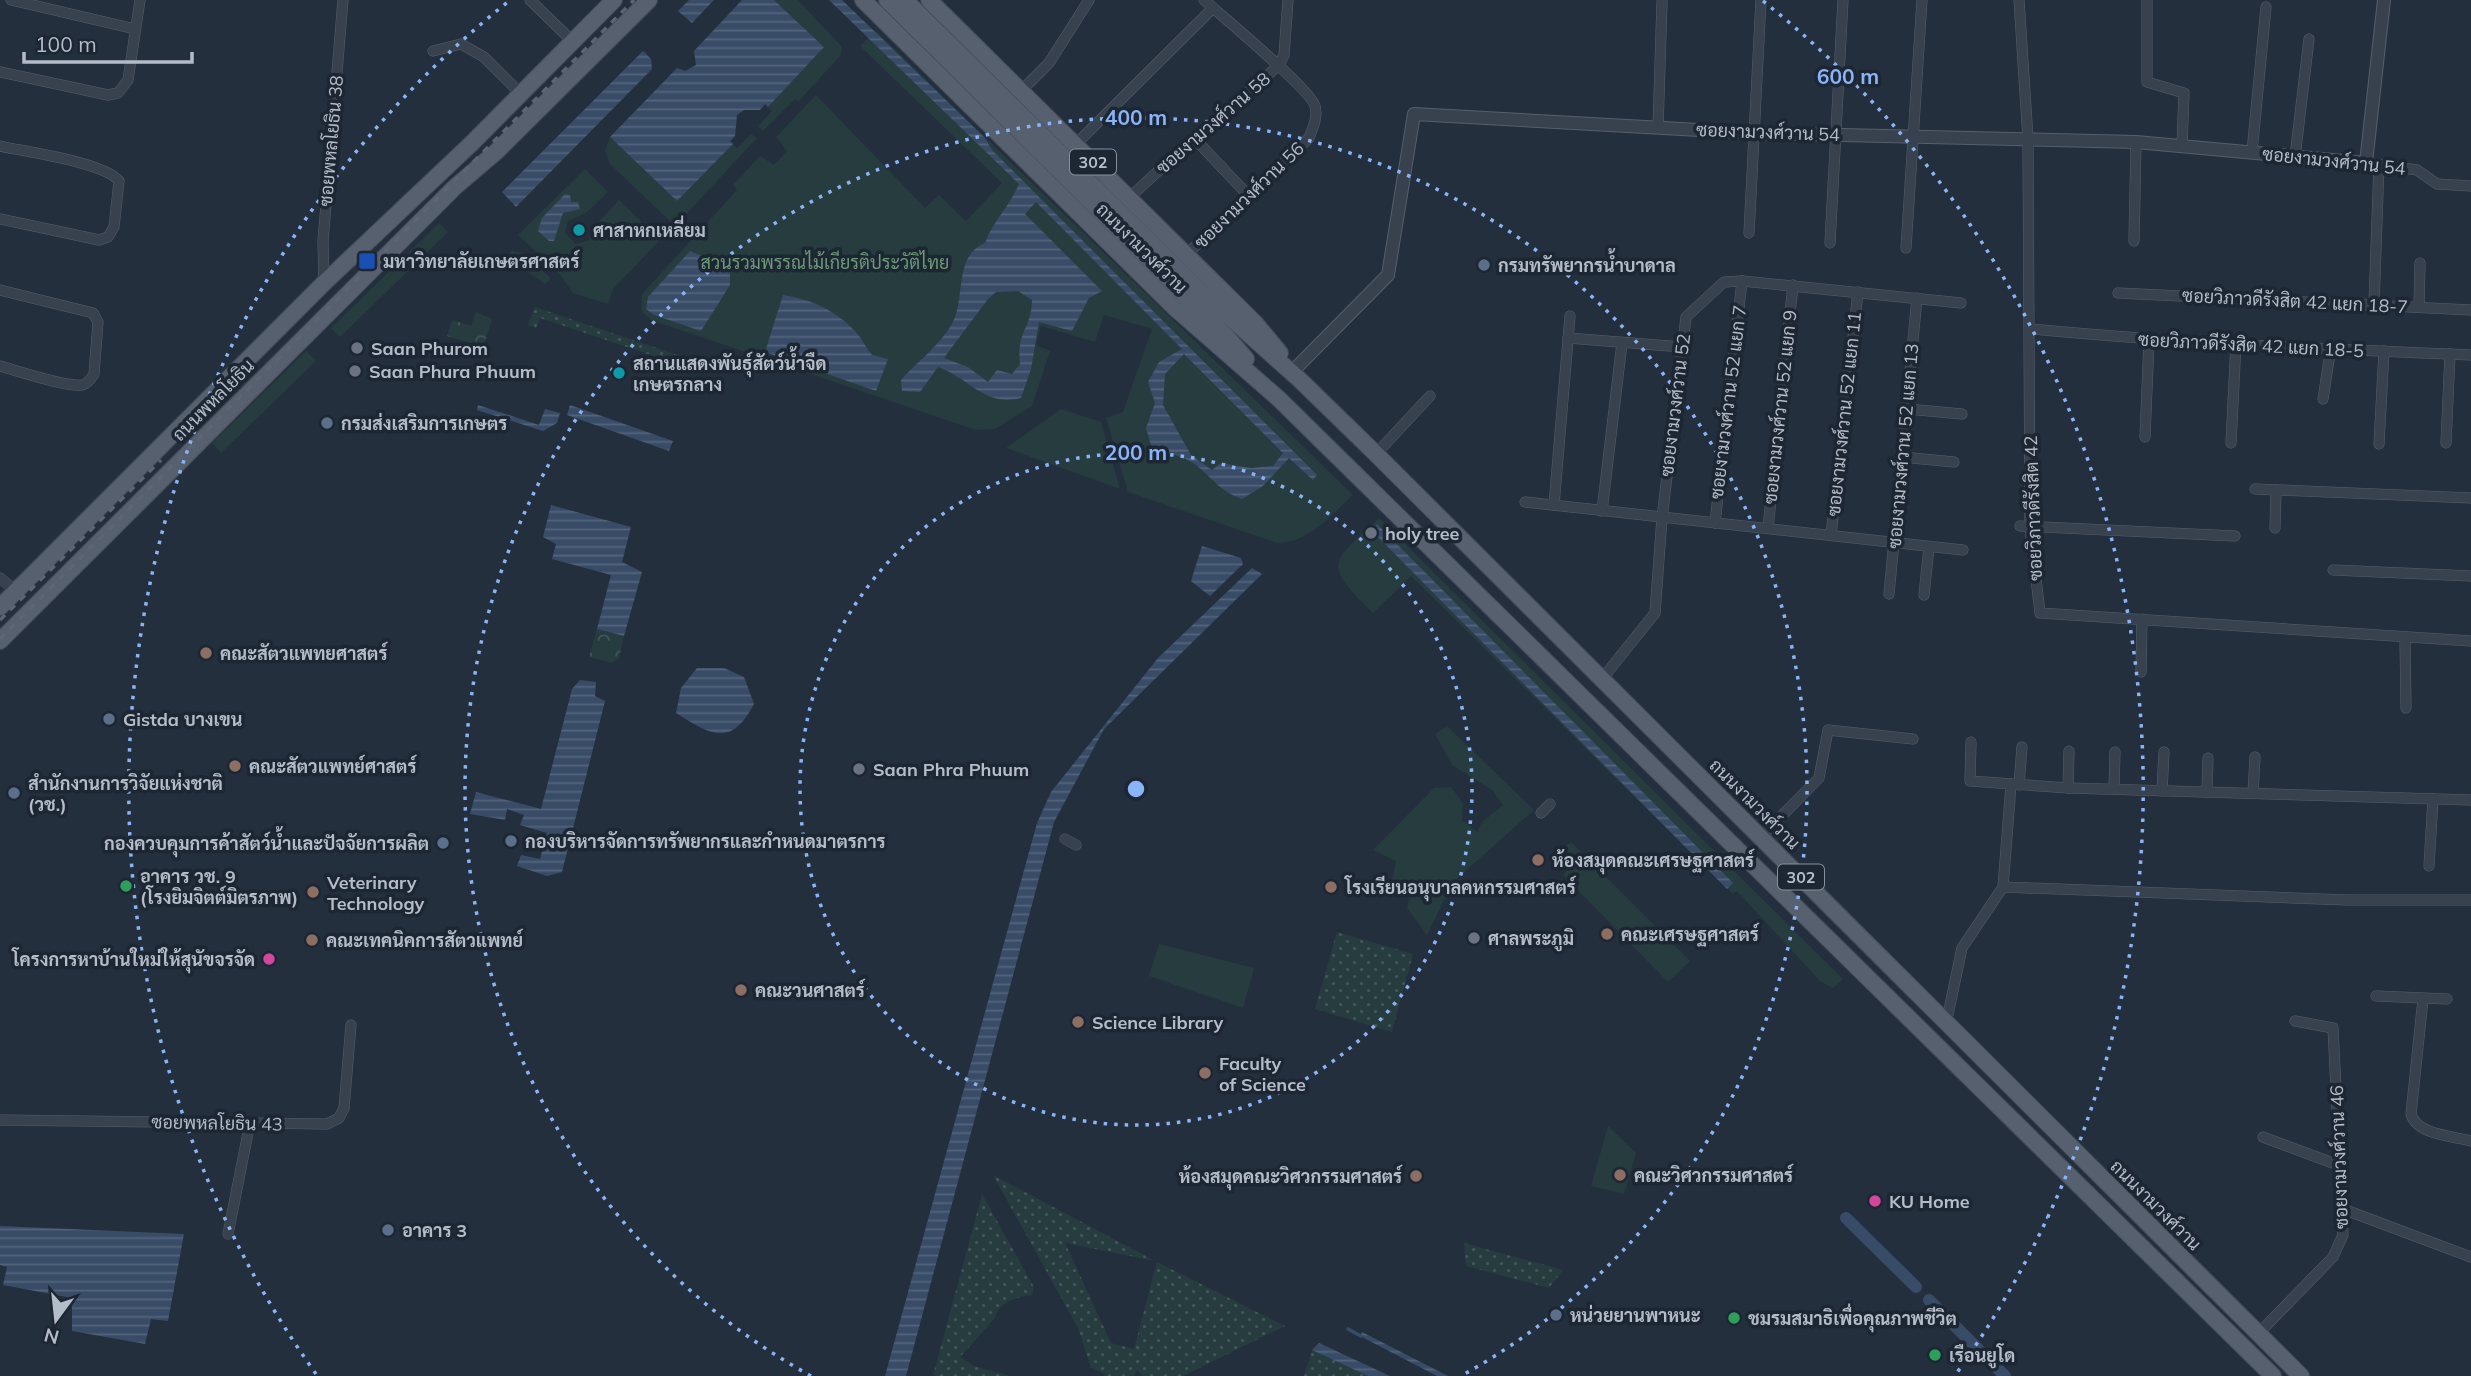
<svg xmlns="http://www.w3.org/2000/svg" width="2471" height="1376" font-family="Mulish,Sarabun,sans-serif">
<defs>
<pattern id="grass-dots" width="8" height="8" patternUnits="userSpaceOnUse" patternTransform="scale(1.75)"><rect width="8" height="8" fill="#263c3f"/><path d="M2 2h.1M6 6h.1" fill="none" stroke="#435659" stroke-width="1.8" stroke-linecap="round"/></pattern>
<pattern id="forest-crowns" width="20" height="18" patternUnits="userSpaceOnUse" patternTransform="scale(1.75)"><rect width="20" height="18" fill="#263c3f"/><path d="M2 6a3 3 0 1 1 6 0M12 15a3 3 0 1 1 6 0" fill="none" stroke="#435659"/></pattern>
<pattern id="water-rules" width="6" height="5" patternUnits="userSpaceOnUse" patternTransform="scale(1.75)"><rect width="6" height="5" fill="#394c67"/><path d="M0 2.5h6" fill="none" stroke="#53647b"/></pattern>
</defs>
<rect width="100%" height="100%" fill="#242f3e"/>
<g fill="url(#grass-dots)">
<polygon points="535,307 698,362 696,370 540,318 536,328 528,325"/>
<polygon points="1337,932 1413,954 1392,1032 1315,1009"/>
<polygon points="993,1175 1155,1261 1065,1243 1111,1343 1134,1349 1157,1262 1285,1326 1183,1376 1143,1376 1137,1370 1134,1376 1104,1376 1105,1374 1091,1368 1078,1328"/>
<path d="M982,1194L1034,1287L1032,1295C1017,1297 999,1301 995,1318L960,1357L974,1366L1010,1376H933Z"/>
<polygon points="1464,1243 1563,1270 1549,1288 1466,1266"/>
<polygon points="1312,1350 1368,1376 1304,1376"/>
</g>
<g fill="url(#forest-crowns)">
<polygon points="476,312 492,319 483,347 447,336 452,320 471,326"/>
<polygon points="597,629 624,636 619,658 612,663 589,657"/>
</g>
<g fill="#263c3f">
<polygon points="774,0 798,0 842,47 841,55 798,102 795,99 763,131 758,126 772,111 768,107 824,47"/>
<path d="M876,31L1353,495C1330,516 1310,542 1277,543L1128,492L1106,418L1123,412L1152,329L1104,315L1095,342L1041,326L1036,345L1050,351L1032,406L995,429L976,430L651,320L641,311L642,294L737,190L733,185L760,156L774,165L787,151L776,137L816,95L925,208L939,195L966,221L1002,183L860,46Z"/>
<polygon points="751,134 757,138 675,226 610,164 605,151 610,137 677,201 733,144 737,148"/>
<polygon points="585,169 608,192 586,213 568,221 565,233 576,244 590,240 593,228 619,200 660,240 613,289 608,304 573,293 559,273 518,235"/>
<polygon points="439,223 448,232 340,337 331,328"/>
<polygon points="512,250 522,253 551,278 545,284 507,257"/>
<polygon points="306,351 316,361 221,453 212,443"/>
<polygon points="1061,409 1101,422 1120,489 1006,448"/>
<path d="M1379,518L1843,979L1833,988L1820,981L1737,891L1733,894L1411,576L1373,613C1322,563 1330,564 1379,518Z"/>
<polygon points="1447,726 1534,810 1453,882 1427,935 1407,908 1413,882 1406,880 1390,891 1396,861 1373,850 1434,788 1451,787 1463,803 1462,820 1477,832 1482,822 1503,805 1492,790 1452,765 1435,734"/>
<polygon points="1571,842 1690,961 1668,982 1563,875 1567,870 1552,855"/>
<polygon points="1159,944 1254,968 1243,1008 1149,976"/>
<polygon points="1608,1126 1636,1153 1624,1194 1591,1186"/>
</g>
<g fill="url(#water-rules)" fill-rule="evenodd">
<polygon points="689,0 714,0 692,23 678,11"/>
<polygon points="742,0 774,0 824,47 768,107 765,104 760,110 744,110 737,115 735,136 730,141 733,144 677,201 610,137 677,68 685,71 696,65 694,51"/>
<path d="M829,0H842L985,138L992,150L1317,475L1313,480L1289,458L1263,486L1242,499C1217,490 1213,477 1193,463C1181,455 1164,453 1151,445L1146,428L1155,403L1148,382L1159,362L1182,349L1036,202L1025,214L1102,291L1089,298L1072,331L1039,322L1031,369L1021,398C983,407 970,378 938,367L920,392L902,391L901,380C917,362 940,345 952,324C966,299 953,256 985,243C993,221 1010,206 1019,184ZM1018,291L1032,300C1032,327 1016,332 1020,364L1012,374L997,370L988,382L968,367L944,358L988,299L996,292ZM1184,354L1283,453L1273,466L1251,468L1221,463L1212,470L1191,455L1163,405L1165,374Z"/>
<polygon points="643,51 651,59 652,69 516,207 502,192"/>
<polygon points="565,194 570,195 571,202 578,202 580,209 563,213 554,241 549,241 538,231 542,218"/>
<polygon points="690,251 724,265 730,272 730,285 701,331 654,315 646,309 648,297"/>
<path d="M783,295C813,300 835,310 856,332C862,339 866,348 872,355L888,359L876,391L765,352Z"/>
<polygon points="478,405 539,425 545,409 560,413 557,423 543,431 477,410"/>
<polygon points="570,405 673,441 669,451 567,415"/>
<polygon points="551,505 631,527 622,562 642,572 624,636 597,629 611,575 552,559 556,544 543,537"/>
<polygon points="1377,524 1733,883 1727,889 1371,530"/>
<polygon points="1202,546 1241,558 1243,564 1210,596 1191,581"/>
<polygon points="1252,568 1262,574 1104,729 1054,822 906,1376 885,1376 1037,823 1051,792 1158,658"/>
<path d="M697,668H724L744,677L754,704C731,747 712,736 676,713L681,688Z"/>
<polygon points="580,680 596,682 595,696 605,701 562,872 547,876 517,866 521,855 540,859 547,833 520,825 524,815 507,809 505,820 470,814 476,792 541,809 572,689"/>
<polygon points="0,1226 184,1234 168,1321 151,1319 145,1344 72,1331 72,1298 3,1285 7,1267 0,1265"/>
<polygon points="1362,1332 1448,1376 1437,1376 1360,1336"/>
<polygon points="1319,1343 1390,1376 1368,1376 1312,1350"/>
</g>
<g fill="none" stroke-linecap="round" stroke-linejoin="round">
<polyline stroke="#394c67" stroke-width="3.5" points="1348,1329 1361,1336"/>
<g stroke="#394c67" stroke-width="12">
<polyline points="1846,1218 1916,1287"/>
<polyline points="1929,1300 2005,1376"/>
</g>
<defs>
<g id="minor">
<polyline points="11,0 135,29"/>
<polyline points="530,0 567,36"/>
<polyline points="2019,0 2028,139 2030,527 2040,613 2471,641"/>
<polyline points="2147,0 2147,82 2184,93 2182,146"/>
<polyline points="433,51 461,44 484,57 515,88"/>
<polyline points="0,72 108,95 118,93 128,80 140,0"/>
<polyline points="1021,91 1049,63 1089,0"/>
<polyline points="1658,128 1662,2"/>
<polyline points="1194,138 1247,194"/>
<polyline points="1075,145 1213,8"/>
<path d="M0,146C26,152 104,162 119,181L114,227L108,237L99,240L0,219"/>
<polyline points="2252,152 2266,7"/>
<polyline points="2295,157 2309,39"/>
<polyline points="2375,164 2417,170 2437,184 2471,186"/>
<polyline points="1129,198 1194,138 1278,66 1284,55 1288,0"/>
<polyline points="1749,233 1761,0"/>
<polyline points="2134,241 2136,142"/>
<polyline points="1830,243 1843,0"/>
<polyline points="1906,248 1922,0"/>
<path d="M1186,255L1309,138C1313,127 1318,118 1315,106C1311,90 1222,16 1204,0"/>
<polyline points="324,283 323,241 343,0"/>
<path d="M0,290L93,313L98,322L94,374C91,379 87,384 82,385C66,387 18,371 0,366"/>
<polyline points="2118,293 2471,310"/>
<polyline points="2374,305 2379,164"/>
<polyline points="2419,307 2420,263"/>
<path d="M2031,329C2177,343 2324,349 2471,355"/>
<polyline points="1568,338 1682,347"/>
<polyline points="2323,399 2331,347"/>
<polyline points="1907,409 1962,414"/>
<polyline points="2145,437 2149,341"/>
<polyline points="2231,443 2236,342"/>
<polyline points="2446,443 2450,354"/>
<polyline points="2379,444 2384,351"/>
<polyline points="1376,454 1430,396"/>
<polyline points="1902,457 1954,462"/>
<polyline points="2255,489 2471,498"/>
<polyline points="1525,502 1963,550"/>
<polyline points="1554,505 1570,316"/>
<polyline points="1602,511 1622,343"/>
<polyline points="1715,523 1742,281"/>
<polyline points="2020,526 2235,536"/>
<polyline points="1768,528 1793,285"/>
<polyline points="2275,528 2276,490"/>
<polyline points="1831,535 1858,292"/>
<polyline points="2333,570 2471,576"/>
<polyline points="0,578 16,591"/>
<polyline points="1889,594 1917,298"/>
<polyline points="1924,595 1929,547"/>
<polyline points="2405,638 2406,708"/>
<polyline points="2141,672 2142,619"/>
<polyline points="1602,679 1655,613 1662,518 1686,317 1724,282 1742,281 1961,303"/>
<polyline points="1971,742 1970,781 2068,788 2471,800"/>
<polyline points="2019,785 2022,747"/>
<polyline points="2068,788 2069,751"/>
<polyline points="2114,789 2115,752"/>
<polyline points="2162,791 2164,752"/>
<polyline points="2207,792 2208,758"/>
<polyline points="2253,793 2255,757"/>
<polyline points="1541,813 1550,804"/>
<polyline points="1761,837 1819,778 1828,730 1913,739"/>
<polyline points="1065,839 1076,845"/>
<polyline points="2429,866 2433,799"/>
<polyline points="2003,887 2348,900 2471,900"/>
<polyline points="2376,996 2447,999"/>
<path d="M2423,999L2411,1114C2417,1135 2452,1136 2471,1141"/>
<polyline points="1946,1024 1962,948 2003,887 2011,785"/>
<polyline points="0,1120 327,1124 339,1118 344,1108 351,1025"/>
<polyline points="2263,1137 2341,1166"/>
<polyline points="2343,1209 2471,1257"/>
<polyline points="228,1234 250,1123"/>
<polyline points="2258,1334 2333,1257 2343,1235 2333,1028 2295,1021"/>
</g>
<polyline id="tertiary" points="1294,370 1388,275 1414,114 1753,133 2136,142 2366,163 2384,0"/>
<g id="primary">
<polyline points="863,0 1176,309 1279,399 2273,1376"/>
<polyline points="887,0 1227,337 1246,359"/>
<polyline points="905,0 1197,288 1300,380 1376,454 2301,1376"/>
<polyline points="929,0 1256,324 1280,353"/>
<polyline points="0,607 324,283 472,143 614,0"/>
<polyline points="0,641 455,187 496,152 649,0"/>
</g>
</defs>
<use href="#minor" stroke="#565f6c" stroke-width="11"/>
<use href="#tertiary" stroke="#565f6c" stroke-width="14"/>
<use href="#primary" stroke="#414a57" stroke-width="18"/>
<use href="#minor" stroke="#38414e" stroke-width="10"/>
<use href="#tertiary" stroke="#38414e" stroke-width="12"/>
<use href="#primary" stroke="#56606e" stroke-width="16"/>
<g stroke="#5a6575" stroke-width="3.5" stroke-dasharray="7 7" stroke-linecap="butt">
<polyline points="0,620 161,460"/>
<polyline points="0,639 634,0"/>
</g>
</g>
<g fill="none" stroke="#8ab4f8" stroke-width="3.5" stroke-dasharray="3.5 7">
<circle cx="1136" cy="789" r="336"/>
<path d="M811 1376A671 671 0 1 1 1461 1376"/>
<path d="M316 1374A1007 1007 0 0 1 509 1M1763 1A1007 1007 0 0 1 1956 1374"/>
</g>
<g fill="#0f9aa8" stroke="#1d2633" stroke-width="2.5">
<circle cx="579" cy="230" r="7"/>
<circle cx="619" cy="373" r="7"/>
</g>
<rect fill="#1a4fb4" stroke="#1d2633" stroke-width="2.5" x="358" y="252" width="18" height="18" rx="3.5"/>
<g fill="#5c6f8a" stroke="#1d2633" stroke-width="2.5">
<circle cx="1484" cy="265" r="7"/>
<circle cx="327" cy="423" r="7"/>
<circle cx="109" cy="719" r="7"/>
<circle cx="14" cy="793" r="7"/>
<circle cx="511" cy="841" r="7"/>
<circle cx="443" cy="843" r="7"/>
<circle cx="388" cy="1230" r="7"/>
<circle cx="1556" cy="1315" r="7"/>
</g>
<g fill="#6b7280" stroke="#1d2633" stroke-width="2.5">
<circle cx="357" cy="348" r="7"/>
<circle cx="355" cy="371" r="7"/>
<circle cx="1371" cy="533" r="7"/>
<circle cx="859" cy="769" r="7"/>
<circle cx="1474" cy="938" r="7"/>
</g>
<g fill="#8d6e63" stroke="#1d2633" stroke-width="2.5">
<circle cx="206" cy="653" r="7"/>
<circle cx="235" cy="766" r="7"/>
<circle cx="1538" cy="860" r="7"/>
<circle cx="1331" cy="887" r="7"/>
<circle cx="313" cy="892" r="7"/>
<circle cx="1607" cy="934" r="7"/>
<circle cx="312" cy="940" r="7"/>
<circle cx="741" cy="990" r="7"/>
<circle cx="1078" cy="1022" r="7"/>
<circle cx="1205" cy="1073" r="7"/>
<circle cx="1620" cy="1175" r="7"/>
<circle cx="1416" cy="1176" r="7"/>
</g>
<g fill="#2e9e5b" stroke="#1d2633" stroke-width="2.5">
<circle cx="126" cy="886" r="7"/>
<circle cx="1734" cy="1318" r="7"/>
<circle cx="1935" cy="1355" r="7"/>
</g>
<g fill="#d1479c" stroke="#1d2633" stroke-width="2.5">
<circle cx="269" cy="959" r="7"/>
<circle cx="1875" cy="1201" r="7"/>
</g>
<g text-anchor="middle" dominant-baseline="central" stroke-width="7" stroke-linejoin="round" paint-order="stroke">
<g fill="#1d2633" stroke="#878f9c" stroke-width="2">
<rect x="1070" y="149.5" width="46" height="25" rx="5"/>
<rect x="1778" y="864.5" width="46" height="25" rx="5"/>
</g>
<g font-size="16" font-weight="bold" fill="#b4bcc9">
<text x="1093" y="162">302</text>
<text x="1801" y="877">302</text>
</g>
<g font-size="18" fill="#b4bcc9" stroke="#1d2633">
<text transform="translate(1213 123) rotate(-41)">ซอยงามวงศ์วาน 58</text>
<text transform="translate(1768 132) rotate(2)">ซอยงามวงศ์วาน 54</text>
<text transform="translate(331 141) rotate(-85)">ซอยพหลโยธิน 38</text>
<text transform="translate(2334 161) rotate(6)">ซอยงามวงศ์วาน 54</text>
<text transform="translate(1249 195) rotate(-44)">ซอยงามวงศ์วาน 56</text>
<text transform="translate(1142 248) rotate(45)">ถนนงามวงศ์วาน</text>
<text transform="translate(2295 301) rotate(3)">ซอยวิภาวดีรังสิต 42 แยก 18-7</text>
<text transform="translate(2251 345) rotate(3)">ซอยวิภาวดีรังสิต 42 แยก 18-5</text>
<text transform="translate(213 400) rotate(-45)">ถนนพหลโยธิน</text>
<text transform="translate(1728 402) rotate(-83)">ซอยงามวงศ์วาน 52 แยก 7</text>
<text transform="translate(1675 405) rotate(-83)">ซอยงามวงศ์วาน 52</text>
<text transform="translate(1780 407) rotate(-84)">ซอยงามวงศ์วาน 52 แยก 9</text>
<text transform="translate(1844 414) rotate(-84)">ซอยงามวงศ์วาน 52 แยก 11</text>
<text transform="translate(1903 446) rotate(-85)">ซอยงามวงศ์วาน 52 แยก 13</text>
<text transform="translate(2033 508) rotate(-92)">ซอยวิภาวดีรังสิต 42</text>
<text transform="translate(1755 804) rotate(45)">ถนนงามวงศ์วาน</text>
<text transform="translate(217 1123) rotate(1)">ซอยพหลโยธิน 43</text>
<text transform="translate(2339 1157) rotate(-92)">ซอยงามวงศ์วาน 46</text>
<text transform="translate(2156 1205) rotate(45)">ถนนงามวงศ์วาน</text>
</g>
<g font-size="18" font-weight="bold" fill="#b4bcc9" stroke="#1d2633" text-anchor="start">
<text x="593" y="230">ศาสาหกเหลี่ยม</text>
<text x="383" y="261">มหาวิทยาลัยเกษตรศาสตร์</text>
<text x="1498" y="265">กรมทรัพยากรน้ำบาดาล</text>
<text x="371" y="348">Saan Phurom</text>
<text x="633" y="363">สถานแสดงพันธุ์สัตว์น้ำจืด<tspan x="633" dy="21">เกษตรกลาง</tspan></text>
<text x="369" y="371">Saan Phura Phuum</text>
<text x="341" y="423">กรมส่งเสริมการเกษตร</text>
<text x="1385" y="533">holy tree</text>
<text x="220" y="653">คณะสัตวแพทยศาสตร์</text>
<text x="123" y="719">Gistda บางเขน</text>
<text x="249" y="766">คณะสัตวแพทย์ศาสตร์</text>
<text x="873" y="769">Saan Phra Phuum</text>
<text x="28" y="783">สำนักงานการวิจัยแห่งชาติ<tspan x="28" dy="21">(วช.)</tspan></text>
<text x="525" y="841">กองบริหารจัดการทรัพยากรและกำหนดมาตรการ</text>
<text x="429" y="843" text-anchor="end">กองควบคุมการค้าสัตว์น้ำและปัจจัยการผลิต</text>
<text x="1552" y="860">ห้องสมุดคณะเศรษฐศาสตร์</text>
<text x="140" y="876">อาคาร วช. 9<tspan x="140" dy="21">(โรงยิมจิตต์มิตรภาพ)</tspan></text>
<text x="327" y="882">Veterinary<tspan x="327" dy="21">Technology</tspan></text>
<text x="1345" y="887">โรงเรียนอนุบาลคหกรรมศาสตร์</text>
<text x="1621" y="934">คณะเศรษฐศาสตร์</text>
<text x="1488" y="938">ศาลพระภูมิ</text>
<text x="326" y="940">คณะเทคนิคการสัตวแพทย์</text>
<text x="255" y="959" text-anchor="end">โครงการหาบ้านใหม่ให้สุนัขจรจัด</text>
<text x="755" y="990">คณะวนศาสตร์</text>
<text x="1092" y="1022">Science Library</text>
<text x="1219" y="1063">Faculty<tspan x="1219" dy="21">of Science</tspan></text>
<text x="1634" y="1175">คณะวิศวกรรมศาสตร์</text>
<text x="1402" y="1176" text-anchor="end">ห้องสมุดคณะวิศวกรรมศาสตร์</text>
<text x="1889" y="1201">KU Home</text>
<text x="402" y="1230">อาคาร 3</text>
<text x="1570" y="1315">หน่วยยานพาหนะ</text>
<text x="1748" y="1318">ชมรมสมาธิเพื่อคุณภาพชีวิต</text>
<text x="1949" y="1355">เรือนยูโด</text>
</g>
<g font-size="18" fill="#6b9a76" stroke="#1d2633">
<text x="825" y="262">สวนรวมพรรณไม้เกียรติประวัติไทย</text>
</g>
</g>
<circle cx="1136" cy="789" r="10" fill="#8ab4f8" stroke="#1d2633" stroke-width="3.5"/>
<g font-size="21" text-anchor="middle" font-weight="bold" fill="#8ab4f8" stroke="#1d2633" stroke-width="7" stroke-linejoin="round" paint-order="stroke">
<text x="1848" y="84">600 m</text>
<text x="1136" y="125">400 m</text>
<text x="1136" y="460">200 m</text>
</g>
<g transform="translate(56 1320) rotate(195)" stroke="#1d2633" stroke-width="5" paint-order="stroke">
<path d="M0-5L12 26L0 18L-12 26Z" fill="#b4bcc9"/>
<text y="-10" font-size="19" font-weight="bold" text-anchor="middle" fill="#b4bcc9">N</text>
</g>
<path d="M24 52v10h168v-10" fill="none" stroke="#b4bcc9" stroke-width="3.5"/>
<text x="35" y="52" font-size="21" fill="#b4bcc9" stroke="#1d2633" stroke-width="5" paint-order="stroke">100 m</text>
</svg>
